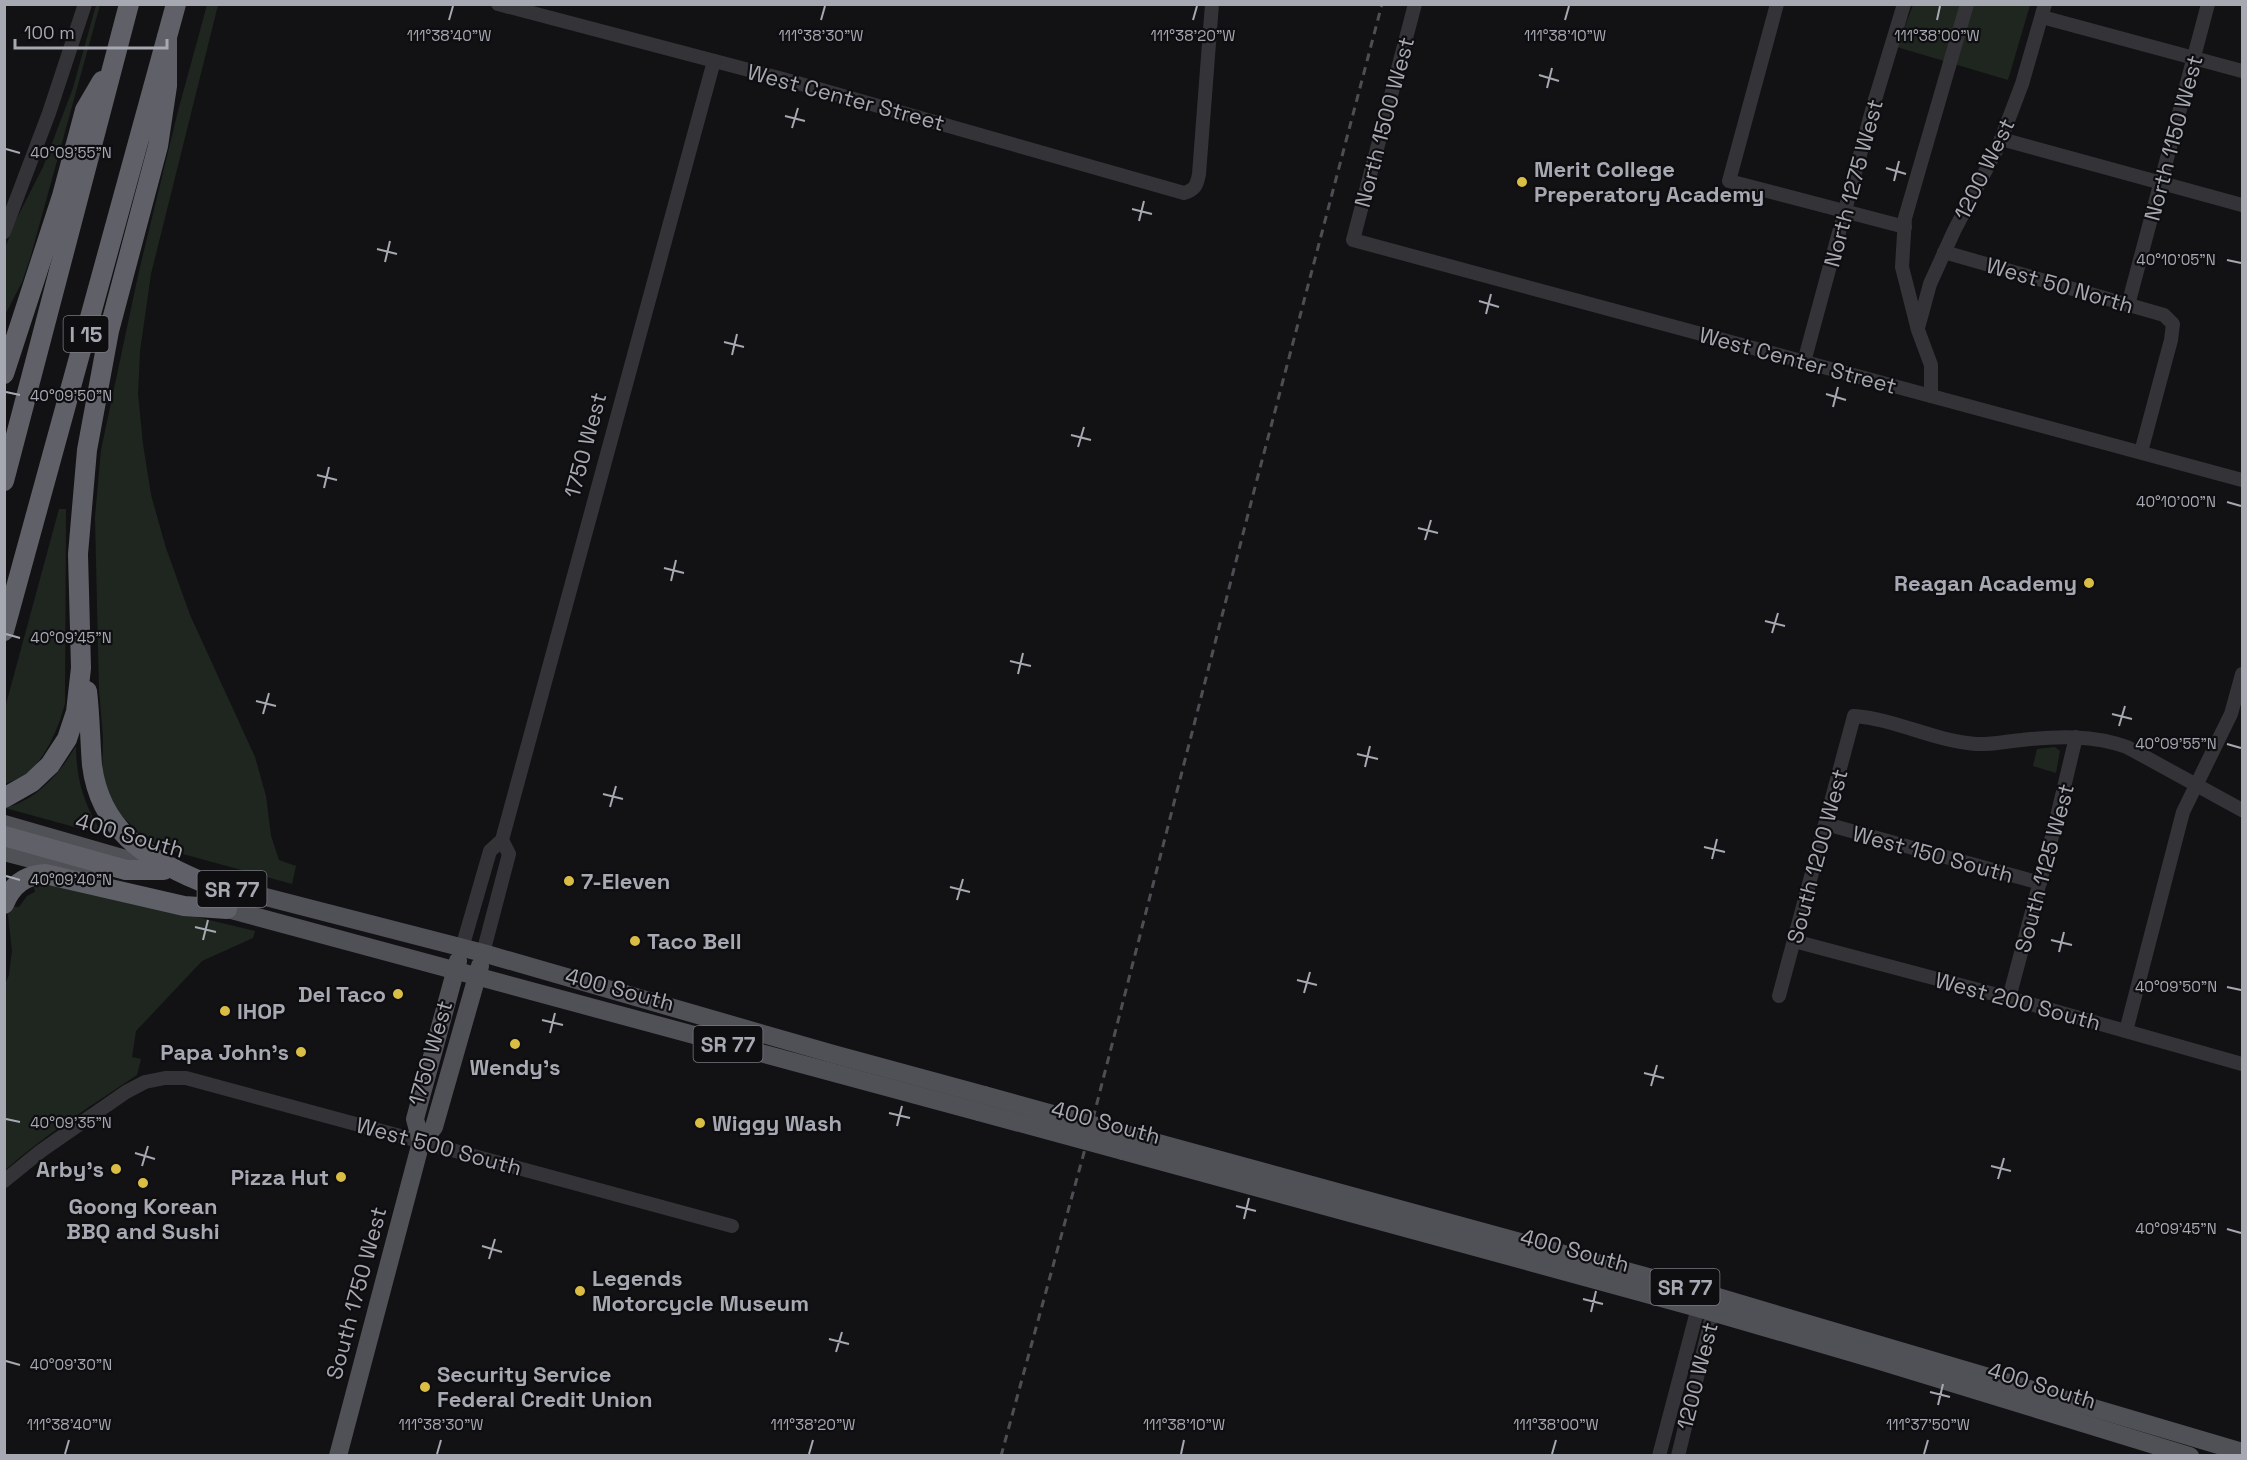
<svg xmlns="http://www.w3.org/2000/svg" width="2247" height="1460" font-family="'Space Grotesk',sans-serif">
<rect width="100%" height="100%" fill="#121214"/>
<g fill="#1f2620">
<polygon points="96,5 100,5 31,255 22,282 5,315 5,248 16,220 43,167 73,88"/>
<polygon points="207,5 218,5 151,274 140,351 138,394 143,444 151,495 166,548 190,615 255,757 266,796 271,836 279,860 296,866 292,884 161,848 140,834 125,819 122,821 102,782 103,737 99,689 95,517 101,450 139,271 178,111"/>
<polygon points="1913,5 2030,5 2008,80 1897,47"/>
<path d="M59,509H66L65,703C60,724 49,750 34,767C26,775 15,780 5,784V708Z"/>
<path d="M76,746C76,779 84,807 104,835L5,808C37,800 60,773 76,746Z"/>
<polygon points="2055,747 2060,751 2056,773 2033,766 2037,749"/>
<path d="M43,883L93,892L255,931L253,938L202,961L136,1031L132,1057L141,1059L137,1075C92,1105 46,1134 5,1170L4,987L9,975L12,951L7,906L19,907L27,896L35,892L33,884Z"/>
</g>
<g fill="none" stroke-linecap="round" stroke-linejoin="round">
<g stroke="#343438" stroke-width="14">
<path d="M498,4L794,82L1184,193C1195,190 1197,185 1199,174L1212,4"/>
<polyline points="1415,4 1353,240 2242,480"/>
<polyline points="1777,4 1729,181 1905,227"/>
<polyline points="2042,17 2242,71"/>
<polyline points="2001,139 2242,205"/>
<polyline points="4,232 49,113 85,4"/>
<polyline points="1944,252 2164,315 2173,324 2171,340 2141,452"/>
<polyline points="2128,305 2208,4"/>
<polyline points="1918,328 1930,284 1954,231 1998,147 2022,84 2045,4"/>
<polyline points="1804,362 1874,103 1904,4"/>
<polyline points="1931,396 1931,365 1918,330 1902,267 1905,218 1967,4"/>
<polyline points="1826,824 2040,883"/>
<polyline points="1794,941 2009,998 2242,1064"/>
<polyline points="462,948 490,851 502,840 714,61"/>
<polyline points="483,953 509,854 502,840"/>
<path d="M1779,996L1854,716C1896,719 1934,741 1976,744C1991,745 2007,741 2022,740C2058,736 2093,735 2127,747L2242,810"/>
<polyline points="2009,998 2055,825 2076,737"/>
<polyline points="2126,1031 2183,812 2231,714 2242,674"/>
<polyline points="4,1181 41,1151 126,1092 145,1082 165,1078 186,1078 732,1226"/>
<polyline points="1659,1456 1700,1300"/>
<polyline points="1678,1456 1715,1303"/>
</g>
<g stroke="#505157" stroke-width="18">
<polyline points="4,824 153,867"/>
<polyline points="4,852 104,878"/>
<polyline points="188,877 483,953 833,1054 984,1095"/>
<polyline points="213,905 979,1112"/>
<polyline points="1125,1134 1674,1284 2242,1452"/>
<polyline points="421,1142 415,1119 458,961"/>
<polyline points="1123,1151 1698,1308 1877,1360 2190,1456"/>
<polyline points="338,1456 421,1142 434,1127 480,966"/>
</g>
<g stroke="#606168" stroke-width="20">
<polyline points="4,374 62,196 85,110 102,81"/>
<polyline points="4,481 129,4"/>
<polyline points="4,631 176,4"/>
<path d="M87,691C90,716 90,741 92,765C100,829 145,858 200,881"/>
<polyline points="4,798 32,782 50,765 67,739 76,712 81,668 78,554 87,450 109,331 158,146 167,86 167,37"/>
<polyline points="4,836 126,870 164,870"/>
<path d="M4,904C12,885 25,875 45,874L184,906L227,909"/>
</g>
<polyline stroke="#4d4e53" stroke-width="3" stroke-dasharray="8 6" stroke-linecap="butt" points="1001,1456 1088,1138 1254,491 1382,4"/>
<g stroke="#505157" stroke-width="18">
<polyline points="984,1095 1125,1134"/>
<polyline points="979,1112 1123,1151"/>
</g>
</g>
<path fill="none" stroke="#a6a8b2" stroke-width="2" d="M449,20L453,6M821,20L825,6M1193,20L1197,6M1565,20L1569,6M1937,20L1940,6M1539,75L1559,81M1547,88L1552,68M785,116L805,121M792,128L798,108M6,149L20,153M1886,168L1906,174M1894,181L1899,161M1132,209L1152,214M1139,221L1144,201M377,249L397,254M2227,260L2241,263M385,262L390,241M1479,301L1499,307M1486,314L1491,294M724,342L744,347M732,355L737,334M6,392L20,395M1826,394L1846,400M1833,407L1838,387M1071,435L1091,440M1078,447L1084,427M317,475L337,480M324,488L329,467M2227,502L2241,506M1418,528L1438,533M1425,540L1431,520M664,568L684,573M671,581L676,560M1765,621L1785,626M1772,633L1778,613M6,634L20,638M1010,661L1031,666M1018,674L1023,653M256,701L276,706M263,714L269,693M2112,714L2132,719M2119,726L2125,706M2227,744L2241,748M1357,754L1378,759M1365,767L1370,746M603,794L623,799M610,807L616,786M1704,847L1725,852M1712,859L1717,839M6,876L20,880M950,887L970,892M957,900L963,879M195,927L216,932M203,940L208,920M2051,940L2072,945M2059,952L2064,932M1297,980L1317,985M2227,987L2241,990M1304,993L1310,972M542,1020L563,1025M550,1033L555,1013M1644,1073L1664,1078M1651,1086L1657,1065M889,1113L910,1118M6,1119L20,1122M897,1126L902,1106M135,1153L155,1159M142,1166L148,1146M1991,1166L2011,1171M1998,1179L2004,1158M1236,1206L1256,1211M1244,1219L1249,1198M2227,1229L2241,1233M482,1246L502,1252M489,1259L495,1239M1583,1299L1603,1304M1591,1312L1596,1291M829,1339L849,1344M836,1352L842,1332M6,1361L20,1365M1930,1392L1950,1397M1938,1405L1943,1384M65,1454L69,1440M437,1454L441,1440M809,1454L813,1440M1181,1454L1184,1440M1552,1454L1556,1440M1924,1454L1928,1440"/>
<g fill="#dabd44" stroke="#0e0d0f" stroke-width="2">
<circle cx="1522" cy="182" r="6"/>
<circle cx="2089" cy="583" r="6"/>
<circle cx="569" cy="881" r="6"/>
<circle cx="635" cy="941" r="6"/>
<circle cx="398" cy="994" r="6"/>
<circle cx="225" cy="1011" r="6"/>
<circle cx="515" cy="1044" r="6"/>
<circle cx="301" cy="1052" r="6"/>
<circle cx="700" cy="1123" r="6"/>
<circle cx="116" cy="1169" r="6"/>
<circle cx="341" cy="1177" r="6"/>
<circle cx="143" cy="1183" r="6"/>
<circle cx="580" cy="1291" r="6"/>
<circle cx="425" cy="1387" r="6"/>
</g>
<g text-anchor="middle" dominant-baseline="central" stroke-width="4.5" stroke-linejoin="round" paint-order="stroke">
<g fill="#0e0d0f" stroke="#787a81" stroke-width="1.5">
<rect x="63.5" y="316" width="45" height="36" rx="4.5"/>
<rect x="197.5" y="871" width="69" height="36" rx="4.5"/>
<rect x="693.5" y="1026" width="69" height="36" rx="4.5"/>
<rect x="1650.5" y="1269" width="69" height="36" rx="4.5"/>
</g>
<g font-size="21" font-weight="bold" fill="#a6a8b2">
<text x="86" y="334">I 15</text>
<text x="232" y="889">SR 77</text>
<text x="728" y="1044">SR 77</text>
<text x="1685" y="1287">SR 77</text>
</g>
<g font-size="22" fill="#a6a8b2" stroke="#0e0d0f">
<text transform="translate(846 97) rotate(15)">West Center Street</text>
<text transform="translate(1384 122) rotate(-75)">North 1500 West</text>
<text transform="translate(2173 138) rotate(-75)">North 1150 West</text>
<text transform="translate(1984 169) rotate(-64)">1200 West</text>
<text transform="translate(1853 183) rotate(-75)">North 1275 West</text>
<text transform="translate(2060 285) rotate(16)">West 50 North</text>
<text transform="translate(1798 360) rotate(15)">West Center Street</text>
<text transform="translate(585 445) rotate(-75)">1750 West</text>
<text transform="translate(130 835) rotate(16)">400 South</text>
<text transform="translate(1933 854) rotate(15)">West 150 South</text>
<text transform="translate(1817 856) rotate(-75)">South 1200 West</text>
<text transform="translate(2044 868) rotate(-75)">South 1125 West</text>
<text transform="translate(620 989) rotate(15)">400 South</text>
<text transform="translate(2018 1001) rotate(15)">West 200 South</text>
<text transform="translate(430 1053) rotate(-74)">1750 West</text>
<text transform="translate(1106 1122) rotate(15)">400 South</text>
<text transform="translate(439 1146) rotate(15)">West 500 South</text>
<text transform="translate(1575 1250) rotate(15)">400 South</text>
<text transform="translate(356 1293) rotate(-75)">South 1750 West</text>
<text transform="translate(1697 1376) rotate(-76)">1200 West</text>
<text transform="translate(2042 1385) rotate(17)">400 South</text>
</g>
<g font-size="22" font-weight="bold" fill="#a6a8b2" stroke="#0e0d0f" text-anchor="start">
<text x="1534" y="169">Merit College<tspan x="1534" dy="25">Preperatory Academy</tspan></text>
<text x="2077" y="583" text-anchor="end">Reagan Academy</text>
<text x="581" y="881">7-Eleven</text>
<text x="647" y="941">Taco Bell</text>
<text x="386" y="994" text-anchor="end">Del Taco</text>
<text x="237" y="1011">IHOP</text>
<text x="289" y="1052" text-anchor="end">Papa John's</text>
<text x="515" y="1067" text-anchor="middle">Wendy's</text>
<text x="712" y="1123">Wiggy Wash</text>
<text x="104" y="1169" text-anchor="end">Arby's</text>
<text x="329" y="1177" text-anchor="end">Pizza Hut</text>
<text x="143" y="1206" text-anchor="middle">Goong Korean<tspan x="143" dy="25">BBQ and Sushi</tspan></text>
<text x="592" y="1278">Legends<tspan x="592" dy="25">Motorcycle Museum</tspan></text>
<text x="437" y="1374">Security Service<tspan x="437" dy="25">Federal Credit Union</tspan></text>
</g>
</g>
<g font-size="15" text-anchor="middle" fill="#a6a8b2" stroke="#0e0d0f" stroke-width="4.5" stroke-linejoin="round" paint-order="stroke">
<text x="449" y="41">111°38'40"W</text>
<text x="821" y="41">111°38'30"W</text>
<text x="1193" y="41">111°38'20"W</text>
<text x="1565" y="41">111°38'10"W</text>
<text x="1937" y="41">111°38'00"W</text>
<text x="71" y="158">40°09'55"N</text>
<text x="2176" y="265">40°10'05"N</text>
<text x="71" y="401">40°09'50"N</text>
<text x="2176" y="507">40°10'00"N</text>
<text x="71" y="643">40°09'45"N</text>
<text x="2176" y="749">40°09'55"N</text>
<text x="71" y="885">40°09'40"N</text>
<text x="2176" y="992">40°09'50"N</text>
<text x="71" y="1128">40°09'35"N</text>
<text x="2176" y="1234">40°09'45"N</text>
<text x="71" y="1370">40°09'30"N</text>
<text x="69" y="1430">111°38'40"W</text>
<text x="441" y="1430">111°38'30"W</text>
<text x="813" y="1430">111°38'20"W</text>
<text x="1184" y="1430">111°38'10"W</text>
<text x="1556" y="1430">111°38'00"W</text>
<text x="1928" y="1430">111°37'50"W</text>
</g>
<rect width="2247" height="1460" fill="none" stroke="#a6a8b2" stroke-width="12"/>
<path d="M15 39v9h152v-9" fill="none" stroke="#a6a8b2" stroke-width="3"/>
<text x="24" y="39" font-size="18" fill="#a6a8b2" stroke="#0e0d0f" stroke-width="4.5" paint-order="stroke">100 m</text>
</svg>
